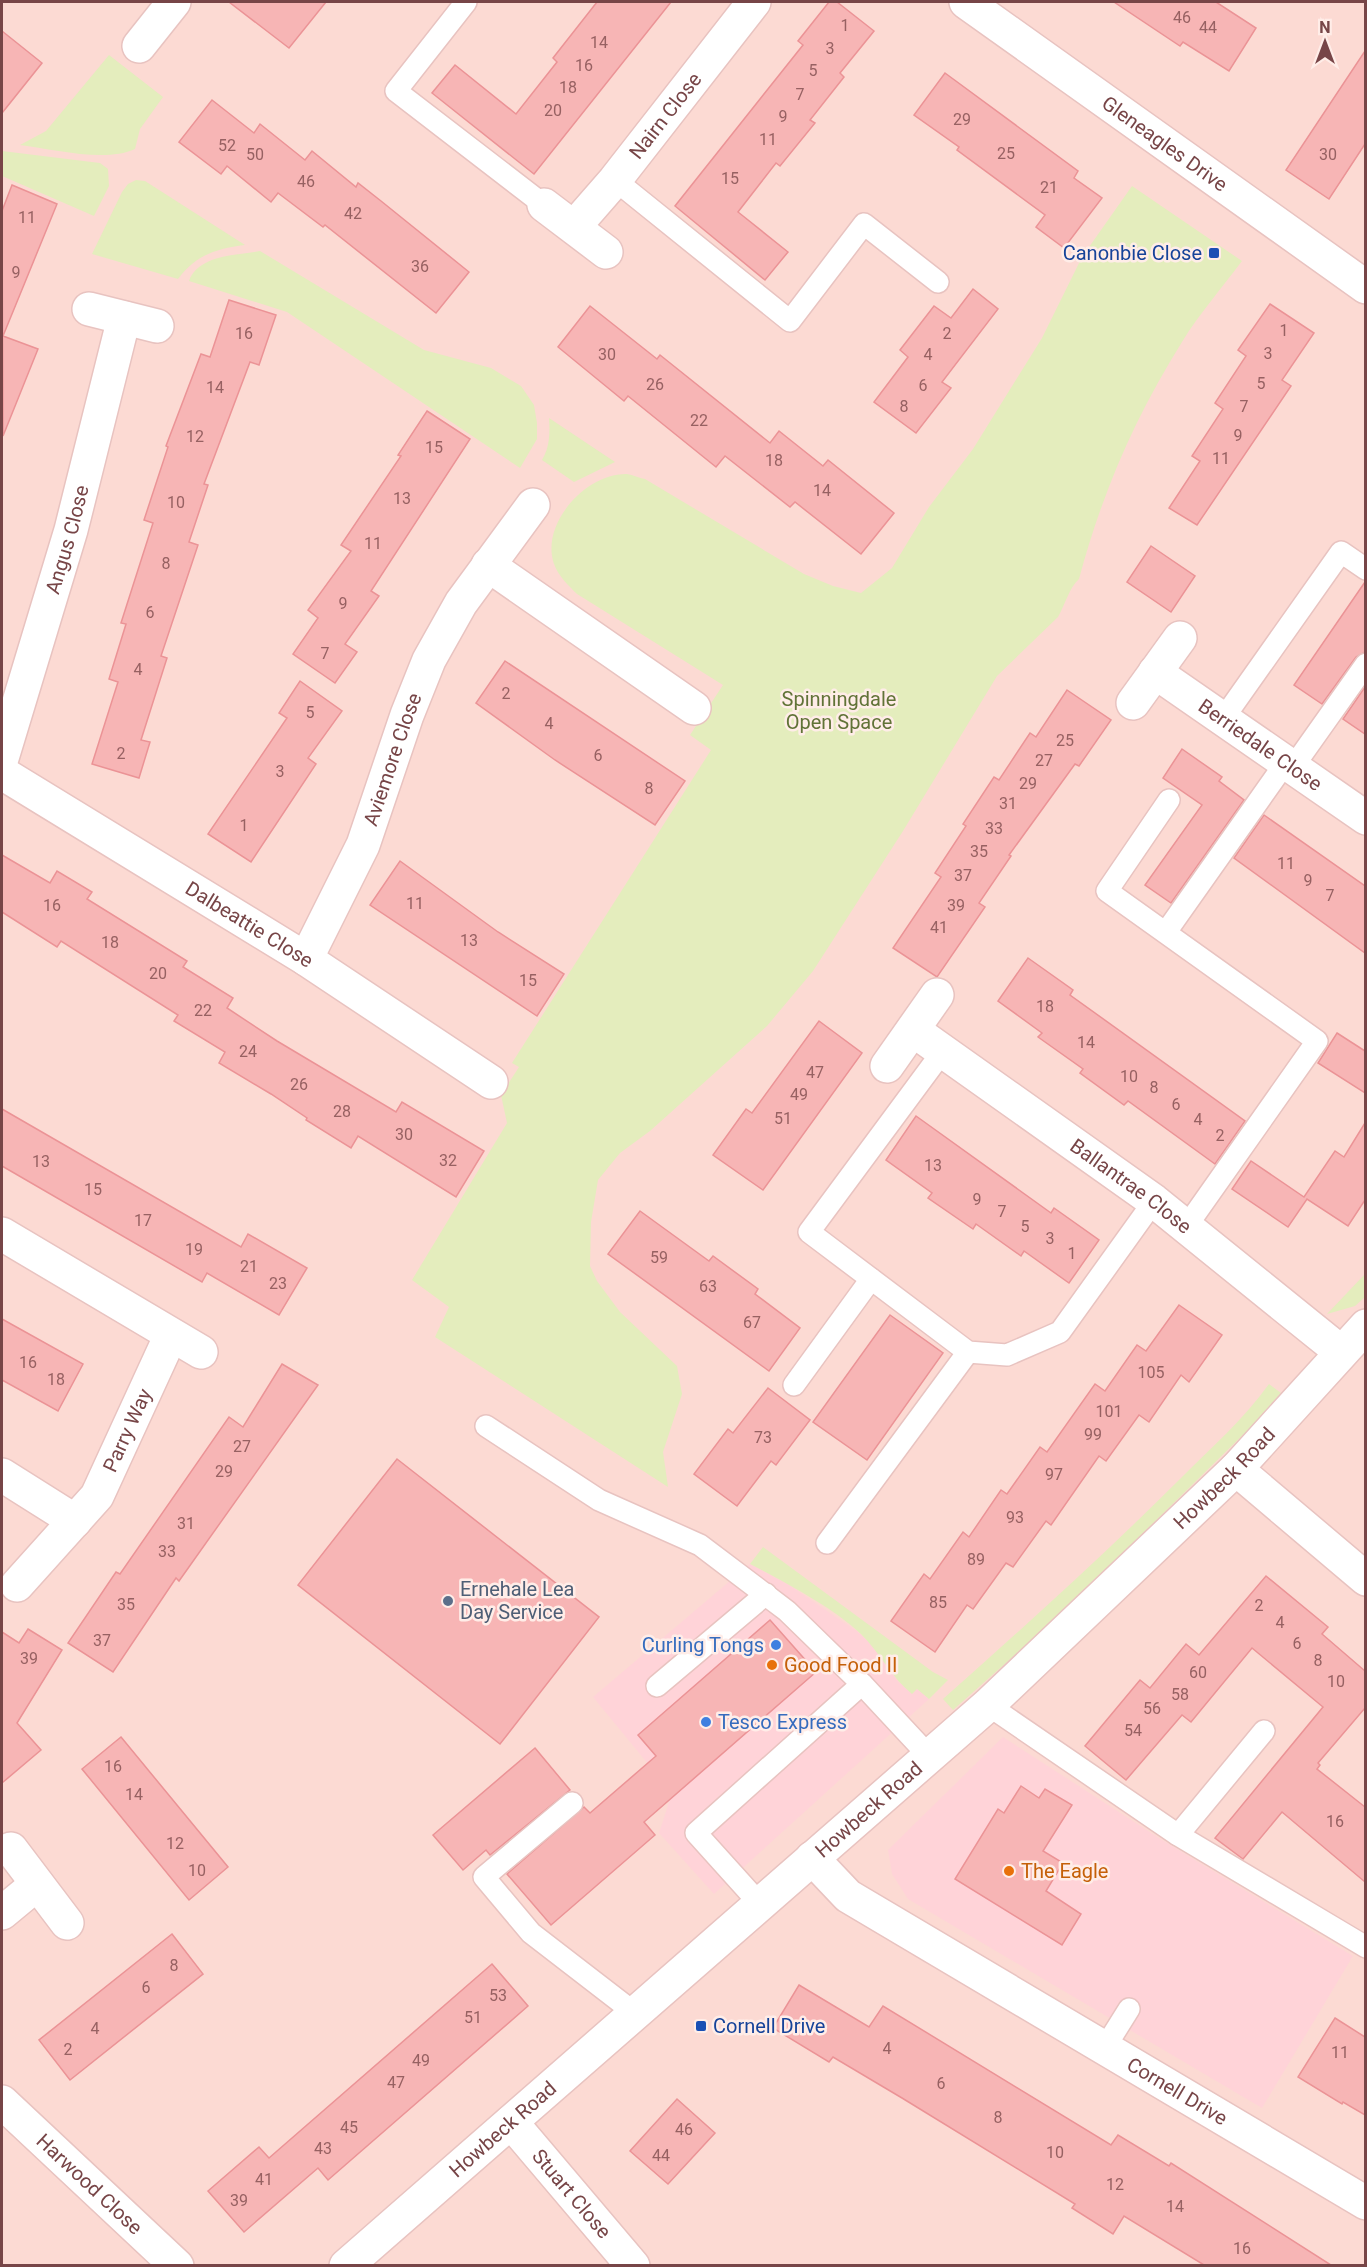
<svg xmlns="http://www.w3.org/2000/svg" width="1367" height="2267" font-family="Roboto,sans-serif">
<rect width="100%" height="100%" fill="#fee6e0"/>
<rect fill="#fcdad3" x="2" y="2" width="1363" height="2263"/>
<g fill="#ffd3d8">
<polygon points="750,1564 789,1585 858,1632 877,1650 899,1683 917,1688 929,1699 714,1894 659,1833 672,1793 593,1697"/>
<polygon points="1003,1737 1162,1840 1353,1956 1262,2108 908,1899 892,1874 888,1850"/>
</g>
<g fill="#e4edbd">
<path d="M109,55L163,97L140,129L135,149C105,163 53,149 20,145L46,131Z"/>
<polygon points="2,151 100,163 108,169 109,186 94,216 2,176"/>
<path d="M136,180L145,181L245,245C215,249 196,255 178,279L92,254L122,192L128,184Z"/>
<path d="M1132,186L1242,261C1222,288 1199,314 1182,342C1135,417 1102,493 1079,579C1069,588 1065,605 1058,617L997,676L903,831L813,971L767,1026L650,1131L620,1153L598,1180L591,1222L590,1266L597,1281L620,1312L677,1366L682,1394L663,1452L668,1487L435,1337L449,1307L412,1280L507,1123L501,1095L519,1067L512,1063L711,750L690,735L723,685L577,594C568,585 559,577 554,564C540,524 586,473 627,474C633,475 639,478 645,479L804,574L833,586L861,593L892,568L929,507L973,449L1042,338L1082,257Z"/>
<path d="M260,251L424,350L491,368L521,386L534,405L537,423V439L520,468L287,312L189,281C198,255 237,255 260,251Z"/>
<path d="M549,418L615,462L574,482L542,460C550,447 550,432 549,418Z"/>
<polygon points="1365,1274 1365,1297 1355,1306 1327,1314"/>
<path d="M1269,1384L1281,1393L1252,1426L1061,1614L953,1710L943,1699C1024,1627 1105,1554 1181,1478C1211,1448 1244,1419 1269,1384Z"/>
<path d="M763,1547L933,1672L948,1680L929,1699L917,1689L912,1694C891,1677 880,1653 861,1634C832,1607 785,1582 750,1564Z"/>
</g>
<g fill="#f7b5b5" stroke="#eb9396" stroke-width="1.5">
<polygon points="229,2 326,2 289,48"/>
<polygon points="597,2 671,2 534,174 432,93 455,65 516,114 557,62 553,58"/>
<polygon points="829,2 837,2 874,31 840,73 844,77 810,120 815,123 780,166 776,163 738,212 788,252 765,280 675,206 803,45 798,41"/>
<polygon points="1114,2 1216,2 1256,28 1229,71 1183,42 1180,46"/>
<polygon points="2,31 42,63 2,113"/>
<polygon points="1365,51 1365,144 1329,199 1286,170"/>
<polygon points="945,73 1078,171 1074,178 1102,198 1064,248 1036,227 1045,215 957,150 959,147 914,115"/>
<polygon points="212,100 254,133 260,124 305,160 312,151 356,187 358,183 381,201 469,272 436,313 325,225 323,227 278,193 271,202 227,166 221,174 179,142"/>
<polygon points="12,185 57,204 3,336 38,349 3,436 2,211"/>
<polygon points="973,289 998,309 942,382 951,388 916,433 874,402 908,357 900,350 934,306 951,318"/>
<polygon points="229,300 276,315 259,365 250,362 204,484 208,485 189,542 198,545 161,656 167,658 141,740 150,742 139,778 92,764 118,682 109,679 126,624 121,623 153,523 144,520 168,447 166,446 201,354 210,357"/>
<polygon points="1270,304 1314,333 1282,380 1291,386 1197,525 1169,508 1200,461 1192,456 1223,409 1215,403 1246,356 1238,350"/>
<polygon points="590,306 657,359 660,355 770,443 779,431 823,466 828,460 894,513 861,554 795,502 790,507 725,456 716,467 628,396 624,401 558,347"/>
<polygon points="427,411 470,439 371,591 379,596 345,644 357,652 335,683 293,654 318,618 308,610 351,551 341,545 401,456 398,455"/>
<polygon points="1151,546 1195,576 1171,612 1127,582"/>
<polygon points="1365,582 1365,652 1356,657 1322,704 1294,685"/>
<polygon points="505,661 685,781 655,825 555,760 476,703"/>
<polygon points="300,681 342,711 308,758 316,764 251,862 208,834 287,718 279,713"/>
<polygon points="1365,687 1365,734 1343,719"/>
<polygon points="1067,690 1111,720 1079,766 1075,764 1009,855 1011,856 979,903 985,907 937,977 893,948 941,877 935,873 966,826 963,824 994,777 999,780 1030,733 1036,737"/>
<polygon points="1182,749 1222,777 1219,781 1244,800 1171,903 1145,885 1202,805 1163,778"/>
<polygon points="1264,815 1365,886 1365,953 1234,858"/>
<polygon points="2,855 50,883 57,871 92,892 87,899 187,961 183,967 233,998 227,1008 277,1041 396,1112 402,1102 484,1151 456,1197 358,1136 351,1148 306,1120 307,1118 271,1094 219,1063 225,1052 174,1021 178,1015 61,941 57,947 2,912"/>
<polygon points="400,861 498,932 564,974 537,1016 370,905"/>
<polygon points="1028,958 1073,990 1070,995 1245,1121 1215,1164 1128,1101 1124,1105 1080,1073 1083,1069 1038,1037 1042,1033 998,1001"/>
<polygon points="819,1021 862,1053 763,1190 713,1155 746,1109 752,1113"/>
<polygon points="1337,1033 1365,1051 1365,1093 1318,1063"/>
<polygon points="2,1109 241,1247 248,1234 307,1268 279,1315 207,1273 202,1282 2,1166"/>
<polygon points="916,1116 1051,1213 1054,1208 1099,1240 1069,1283 1024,1251 1021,1256 976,1224 973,1229 928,1198 932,1193 886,1160"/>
<polygon points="1365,1123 1365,1200 1348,1226 1307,1199 1288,1227 1232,1189 1251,1161 1304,1197 1335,1151 1344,1157"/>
<polygon points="640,1211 709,1261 713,1256 758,1289 755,1294 800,1328 769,1371 608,1254"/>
<polygon points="1179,1305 1222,1335 1189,1382 1181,1375 1149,1422 1139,1415 1106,1461 1099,1456 1051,1525 1046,1521 1013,1567 1006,1563 973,1609 967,1605 935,1652 891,1621 924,1574 930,1579 963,1532 969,1537 1001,1490 1007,1494 1040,1447 1047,1452 1095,1384 1105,1391 1137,1345 1146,1351"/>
<polygon points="890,1315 943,1353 867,1460 813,1422"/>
<polygon points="2,1319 83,1364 58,1411 2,1380"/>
<polygon points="282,1364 318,1385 179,1581 176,1578 113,1672 68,1643 116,1572 120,1574 229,1417 243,1427"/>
<polygon points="768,1388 810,1420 776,1465 771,1461 737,1506 694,1474 728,1429 733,1433"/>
<polygon points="397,1459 599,1617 500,1744 298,1585"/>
<polygon points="1266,1576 1328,1627 1322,1634 1365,1671 1365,1708 1318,1763 1320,1765 1317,1769 1365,1807 1365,1882 1282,1812 1243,1859 1215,1838 1323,1707 1252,1648 1191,1722 1182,1715 1126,1780 1085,1746 1140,1680 1150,1688 1186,1644 1199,1655"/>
<polygon points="770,1620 816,1672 644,1822 655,1835 551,1925 507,1874 584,1807 590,1813 656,1756 638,1735"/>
<polygon points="28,1629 62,1650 17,1723 41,1750 2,1783 2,1632 19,1643"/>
<polygon points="121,1737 228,1867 189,1900 82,1769"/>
<polygon points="535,1748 570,1790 490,1855 486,1850 463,1870 433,1835"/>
<polygon points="1021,1786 1039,1798 1045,1789 1072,1805 1043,1851 1063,1863 1046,1891 1081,1914 1062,1945 955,1879 998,1809 1004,1813"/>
<polygon points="172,1934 203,1974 70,2080 39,2040"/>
<polygon points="492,1964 528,2006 328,2180 318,2168 244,2232 208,2191 259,2147 269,2158"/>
<polygon points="799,1985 869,2027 883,2006 1111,2145 1118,2135 1169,2166 1171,2163 1331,2265 1204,2265 1124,2216 1113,2234 1072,2208 1075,2204 902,2098 833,2057 829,2062 773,2028"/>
<polygon points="1335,2018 1365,2037 1365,2115 1343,2102 1342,2104 1298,2077"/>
<polygon points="677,2099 715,2133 668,2184 630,2151"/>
</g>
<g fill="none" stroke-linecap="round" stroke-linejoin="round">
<defs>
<g id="service">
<polyline points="466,2 396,91 544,205"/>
<polyline points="615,180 790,321 864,224 938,282"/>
<polyline points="1223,719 1341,552 1366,569"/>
<polyline points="1293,767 1366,664"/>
<polyline points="1169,800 1107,891 1317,1041 1186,1227"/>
<polyline points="1166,932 1286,762"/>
<polyline points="943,1051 809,1232 968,1352 1007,1355 1060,1332 1154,1201"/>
<polyline points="794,1385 871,1279"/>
<polyline points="486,1426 599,1500 700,1545 787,1611 862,1684"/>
<polyline points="827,1543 968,1352"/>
<polyline points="657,1686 766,1594"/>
<polyline points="988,1705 1178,1835 1366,1947"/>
<polyline points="572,1803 484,1877 531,1933 636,2014"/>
<polyline points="1178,1835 1264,1731"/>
<polyline points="759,1903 696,1833 862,1684 930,1757"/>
<polyline points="1104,2049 1129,2009"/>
</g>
<g id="minor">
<path id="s1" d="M966,2L1366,287"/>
<polyline points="139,46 174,2"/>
<polyline points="544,205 606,252"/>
<path id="s2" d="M574,227L615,180L754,2"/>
<polyline points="89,309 157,326"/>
<polyline points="488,565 694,708"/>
<path id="s3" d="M1155,672L1366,818"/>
<polyline points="1133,703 1180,638"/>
<path id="s4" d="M2,758L71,530L124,318"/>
<path id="s5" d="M2,773L306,959L491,1082"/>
<path id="s6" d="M306,959L363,845L407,715L429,660L461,603L533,505"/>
<path id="s7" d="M913,1030L1154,1201L1341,1352"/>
<polyline points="887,1066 937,995"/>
<polyline points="2,1234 201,1352"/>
<polyline points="1236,1469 1366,1579"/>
<polyline points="2,1475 75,1521"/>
<path id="s8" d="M17,1585L97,1496L171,1335"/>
<polyline points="11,1849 67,1923"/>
<path id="s9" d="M812,1858L848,1896L1366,2203"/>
<polyline points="2,1913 37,1884"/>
<path id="s10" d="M2,2102L177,2266"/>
<path id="s11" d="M511,2122L633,2266"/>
<path id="s12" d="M346,2266L988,1705L1236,1469L1366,1326"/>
</g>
</defs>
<use href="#service" stroke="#e8c3c0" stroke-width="24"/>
<use href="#minor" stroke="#e8c3c0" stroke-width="36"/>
<use href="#service" stroke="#fff" stroke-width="21"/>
<use href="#minor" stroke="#fff" stroke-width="33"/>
</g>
<g fill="#1a4fb4" stroke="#ffede8" stroke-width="2">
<rect x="1208" y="247" width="12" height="12" rx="3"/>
<rect x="695" y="2020" width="12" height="12" rx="3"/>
</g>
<circle fill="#5c6f8a" stroke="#ffede8" stroke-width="2" cx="448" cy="1601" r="6"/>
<g fill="#3f7fe0" stroke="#ffede8" stroke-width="2">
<circle cx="776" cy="1645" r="6"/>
<circle cx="706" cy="1722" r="6"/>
</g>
<g fill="#e8710a" stroke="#ffede8" stroke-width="2">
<circle cx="772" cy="1665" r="6"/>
<circle cx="1009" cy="1871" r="6"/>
</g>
<g text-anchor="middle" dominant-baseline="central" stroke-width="5" stroke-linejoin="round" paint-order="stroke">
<g font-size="16" fill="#976162">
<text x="1182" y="17">46</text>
<text x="845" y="25">1</text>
<text x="1208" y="27">44</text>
<text x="599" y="42">14</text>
<text x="830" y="48">3</text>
<text x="584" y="65">16</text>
<text x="813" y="70">5</text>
<text x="568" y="87">18</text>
<text x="800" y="94">7</text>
<text x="553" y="110">20</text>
<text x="783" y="116">9</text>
<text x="962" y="119">29</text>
<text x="768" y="139">11</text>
<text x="227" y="145">52</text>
<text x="1006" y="153">25</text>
<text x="255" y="154">50</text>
<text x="1328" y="154">30</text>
<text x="730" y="178">15</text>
<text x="306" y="181">46</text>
<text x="1049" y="187">21</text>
<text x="353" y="213">42</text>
<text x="27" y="217">11</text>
<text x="420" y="266">36</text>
<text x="16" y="272">9</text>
<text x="1284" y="330">1</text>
<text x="244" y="333">16</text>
<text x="947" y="333">2</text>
<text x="1268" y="353">3</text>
<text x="607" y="354">30</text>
<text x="928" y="354">4</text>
<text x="1261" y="383">5</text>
<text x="655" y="384">26</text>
<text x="923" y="385">6</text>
<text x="215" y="387">14</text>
<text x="904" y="406">8</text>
<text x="1244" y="406">7</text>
<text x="699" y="420">22</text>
<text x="1238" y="435">9</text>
<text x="195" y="436">12</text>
<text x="434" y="447">15</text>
<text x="1221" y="458">11</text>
<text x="774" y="460">18</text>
<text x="822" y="490">14</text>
<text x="402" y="498">13</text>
<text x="176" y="502">10</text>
<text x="373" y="543">11</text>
<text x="166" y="563">8</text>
<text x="343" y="603">9</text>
<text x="150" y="612">6</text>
<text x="325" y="653">7</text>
<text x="138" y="669">4</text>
<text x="506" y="693">2</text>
<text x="310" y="712">5</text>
<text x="549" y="723">4</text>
<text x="1065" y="740">25</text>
<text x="121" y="753">2</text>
<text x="598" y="755">6</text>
<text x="1044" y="760">27</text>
<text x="280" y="771">3</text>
<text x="1028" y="783">29</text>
<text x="649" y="788">8</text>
<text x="1008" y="803">31</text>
<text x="244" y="825">1</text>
<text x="994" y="828">33</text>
<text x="979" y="851">35</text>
<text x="1286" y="863">11</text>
<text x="963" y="875">37</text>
<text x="1308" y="880">9</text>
<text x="1330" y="895">7</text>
<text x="415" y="903">11</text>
<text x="52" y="905">16</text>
<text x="956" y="905">39</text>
<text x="939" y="927">41</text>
<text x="469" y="940">13</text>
<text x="110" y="942">18</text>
<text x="158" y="973">20</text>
<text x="528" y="980">15</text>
<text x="1045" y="1006">18</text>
<text x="203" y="1010">22</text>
<text x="1086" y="1042">14</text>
<text x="248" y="1051">24</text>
<text x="815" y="1072">47</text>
<text x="1129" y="1076">10</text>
<text x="299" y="1084">26</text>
<text x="1154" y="1087">8</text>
<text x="799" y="1094">49</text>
<text x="1176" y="1104">6</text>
<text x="342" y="1111">28</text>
<text x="783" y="1118">51</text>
<text x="1198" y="1119">4</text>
<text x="404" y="1134">30</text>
<text x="1220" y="1135">2</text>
<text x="448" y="1160">32</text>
<text x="41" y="1161">13</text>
<text x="933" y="1165">13</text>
<text x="93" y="1189">15</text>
<text x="977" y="1199">9</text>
<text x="1002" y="1211">7</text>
<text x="143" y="1220">17</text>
<text x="1025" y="1226">5</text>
<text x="1050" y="1238">3</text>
<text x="194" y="1249">19</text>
<text x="1072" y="1253">1</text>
<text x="659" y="1257">59</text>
<text x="249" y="1266">21</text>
<text x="278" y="1283">23</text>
<text x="708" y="1286">63</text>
<text x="752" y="1322">67</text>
<text x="28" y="1362">16</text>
<text x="1151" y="1372">105</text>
<text x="56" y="1379">18</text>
<text x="1109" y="1411">101</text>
<text x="1093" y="1434">99</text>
<text x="763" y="1437">73</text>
<text x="242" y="1446">27</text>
<text x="224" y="1471">29</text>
<text x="1054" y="1474">97</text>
<text x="1015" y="1517">93</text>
<text x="186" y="1523">31</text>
<text x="167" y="1551">33</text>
<text x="976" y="1559">89</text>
<text x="938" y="1602">85</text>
<text x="126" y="1604">35</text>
<text x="1259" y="1605">2</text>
<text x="1280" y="1622">4</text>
<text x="102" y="1640">37</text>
<text x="1297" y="1643">6</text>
<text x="29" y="1658">39</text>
<text x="1318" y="1660">8</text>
<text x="1198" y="1672">60</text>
<text x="1336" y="1681">10</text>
<text x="1180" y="1694">58</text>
<text x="1152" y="1708">56</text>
<text x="1133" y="1730">54</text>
<text x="113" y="1766">16</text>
<text x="134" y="1794">14</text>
<text x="1335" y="1821">16</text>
<text x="175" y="1843">12</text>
<text x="197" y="1870">10</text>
<text x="174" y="1965">8</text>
<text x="146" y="1987">6</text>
<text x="498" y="1995">53</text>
<text x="473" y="2017">51</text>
<text x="95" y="2028">4</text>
<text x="887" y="2048">4</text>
<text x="68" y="2049">2</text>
<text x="1340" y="2052">11</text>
<text x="421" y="2060">49</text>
<text x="396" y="2082">47</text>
<text x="941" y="2083">6</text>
<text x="998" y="2117">8</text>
<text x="349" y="2127">45</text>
<text x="684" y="2129">46</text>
<text x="323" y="2148">43</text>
<text x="1055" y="2152">10</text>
<text x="661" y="2155">44</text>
<text x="264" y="2179">41</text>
<text x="1115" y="2184">12</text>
<text x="239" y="2200">39</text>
<text x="1175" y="2206">14</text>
<text x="1242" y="2248">16</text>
</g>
<g font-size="20" fill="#774547" stroke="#ffede8">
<text stroke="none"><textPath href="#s2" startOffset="144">Nairn Close</textPath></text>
<text stroke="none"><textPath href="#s1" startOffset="244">Gleneagles Drive</textPath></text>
<text stroke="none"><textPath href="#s4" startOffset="228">Angus Close</textPath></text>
<text stroke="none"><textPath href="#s3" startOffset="128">Berriedale Close</textPath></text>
<text stroke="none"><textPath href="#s6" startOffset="218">Aviemore Close</textPath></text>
<text stroke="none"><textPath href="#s5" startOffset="290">Dalbeattie Close</textPath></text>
<text stroke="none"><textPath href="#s7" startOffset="268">Ballantrae Close</textPath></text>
<text stroke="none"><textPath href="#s8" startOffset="192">Parry Way</textPath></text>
<text stroke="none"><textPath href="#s12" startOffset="1180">Howbeck Road</textPath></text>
<text stroke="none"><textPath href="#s12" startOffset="694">Howbeck Road</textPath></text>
<text stroke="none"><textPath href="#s9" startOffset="435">Cornell Drive</textPath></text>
<text stroke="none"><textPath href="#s12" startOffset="208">Howbeck Road</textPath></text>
<text stroke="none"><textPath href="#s10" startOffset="120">Harwood Close</textPath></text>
<text stroke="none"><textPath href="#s11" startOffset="94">Stuart Close</textPath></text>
</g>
<g font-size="20" fill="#164399" stroke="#ffede8" text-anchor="end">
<text x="1202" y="253">Canonbie Close</text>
<text x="713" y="2026" text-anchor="start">Cornell Drive</text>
</g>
<g font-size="20" fill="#617337" stroke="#ffede8">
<text x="839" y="699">Spinningdale<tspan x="839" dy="23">Open Space</tspan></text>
</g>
<g font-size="20" fill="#4e5e75" stroke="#ffede8" text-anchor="start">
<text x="460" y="1589">Ernehale Lea<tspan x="460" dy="23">Day Service</tspan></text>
</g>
<g font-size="20" fill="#366cbe" stroke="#ffede8" text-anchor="end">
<text x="764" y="1645">Curling Tongs</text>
<text x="718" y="1722" text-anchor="start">Tesco Express</text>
</g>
<g font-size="20" fill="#c56008" stroke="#ffede8" text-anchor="start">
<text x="784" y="1665">Good Food II</text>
<text x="1021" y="1871">The Eagle</text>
</g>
</g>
<rect width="1367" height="2267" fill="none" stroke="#774547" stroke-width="6"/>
<g transform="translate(1325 42)" stroke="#ffede8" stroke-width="4.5" paint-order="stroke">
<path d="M0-4.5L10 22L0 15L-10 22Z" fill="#774547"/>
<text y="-9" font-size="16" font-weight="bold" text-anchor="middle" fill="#774547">N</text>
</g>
</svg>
